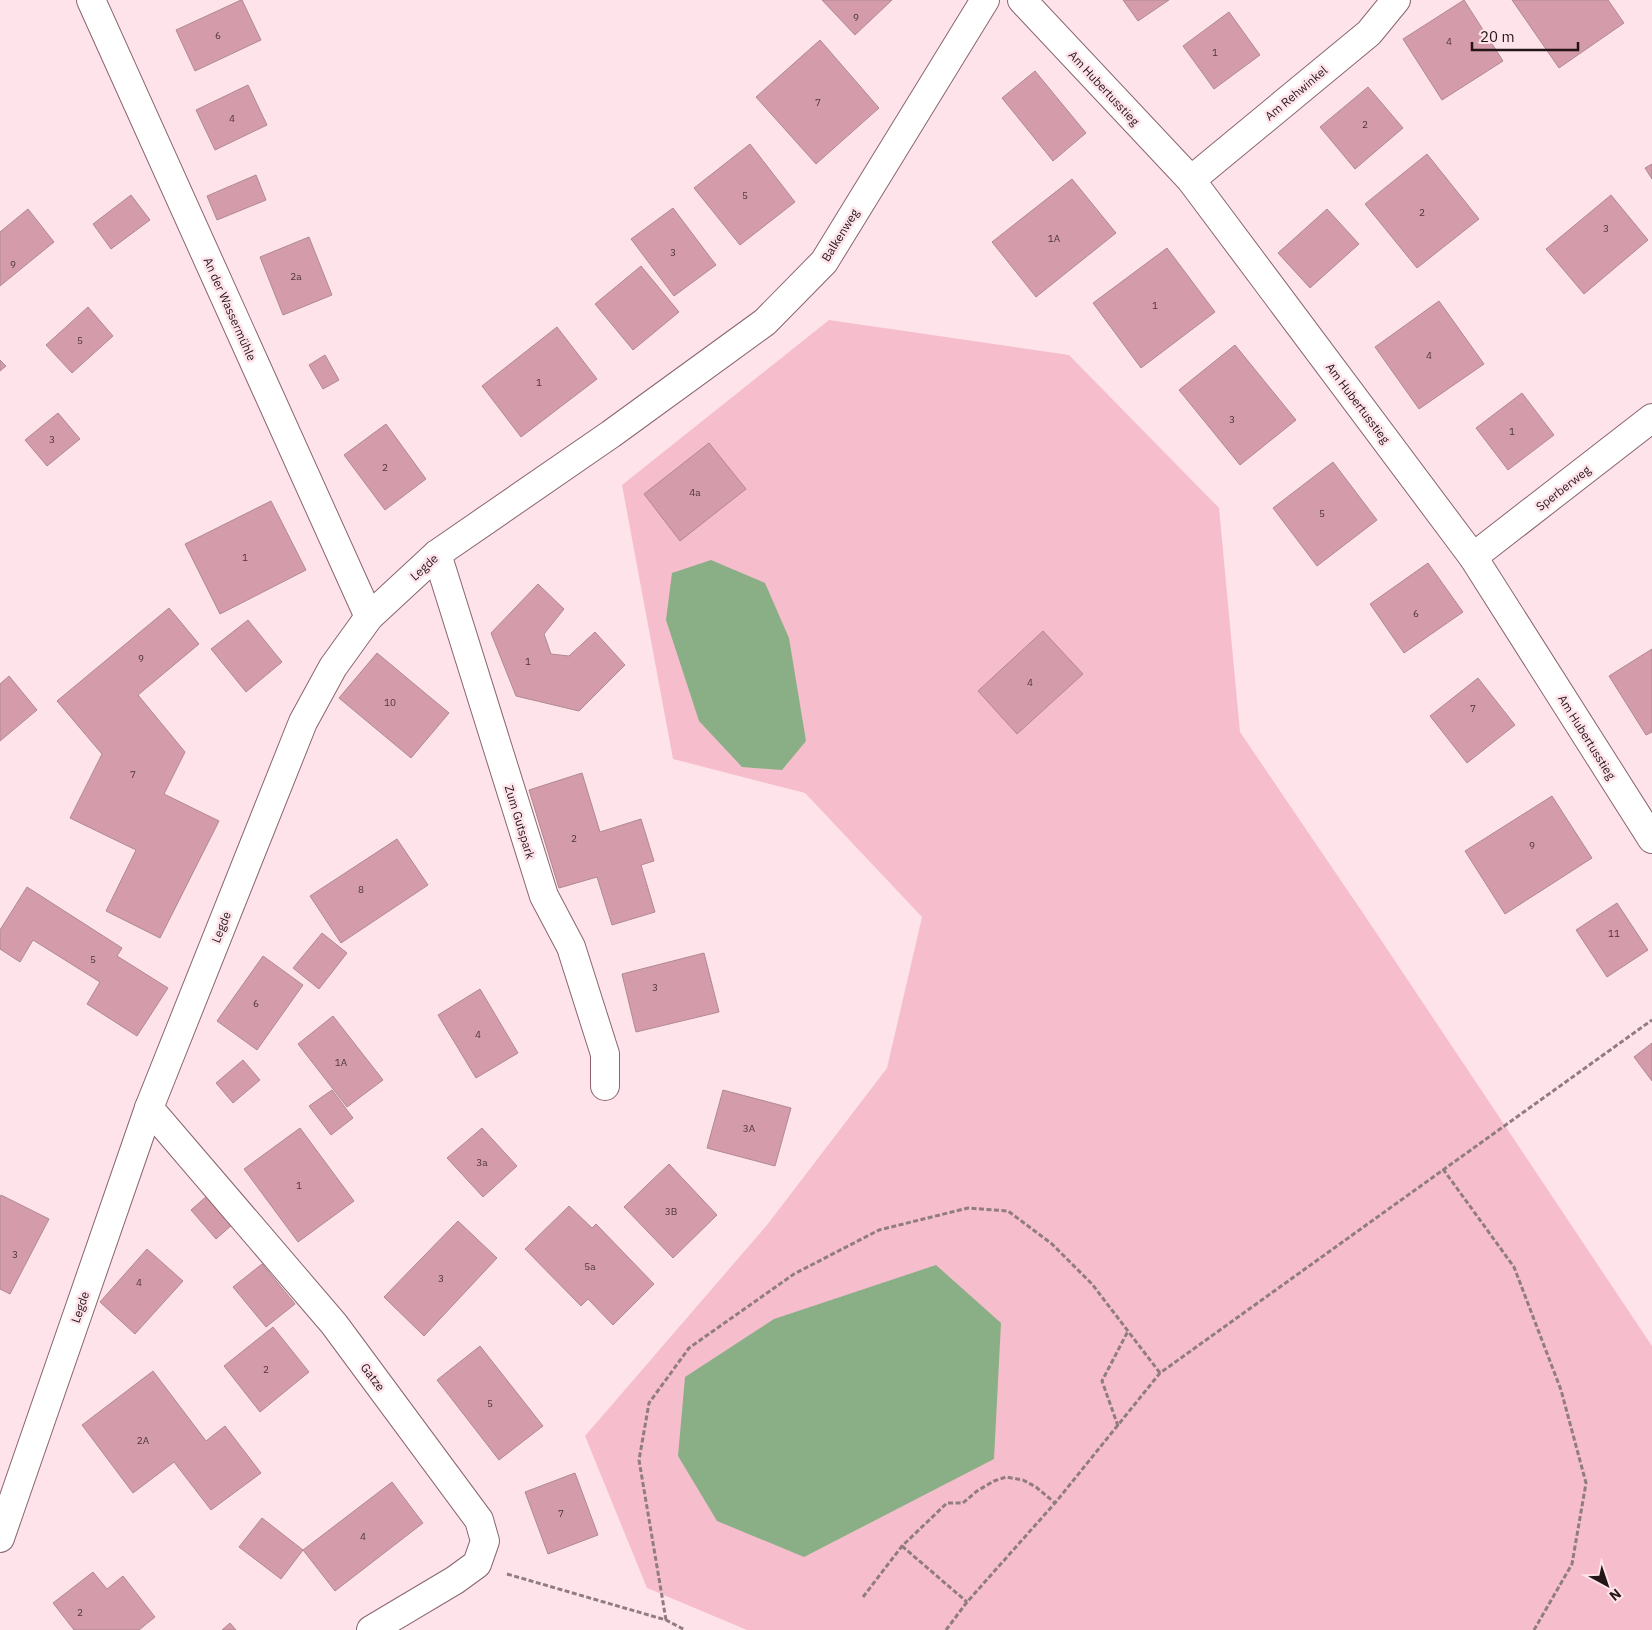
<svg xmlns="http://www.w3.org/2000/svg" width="1652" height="1630" font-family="'IBM Plex Sans',sans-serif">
<rect width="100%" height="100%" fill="#fee4ea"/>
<polygon fill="#f6becc" points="829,320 1069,355 1219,508 1240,732 1365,916 1652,1346 1652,1630 747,1630 647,1588 585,1436 767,1225 887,1068 922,917 805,793 673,759 622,485"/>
<g fill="#8aaf87">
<polygon points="711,560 765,583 789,638 806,741 782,770 742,767 699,721 666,620 672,573"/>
<polygon points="936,1265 1001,1323 994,1459 804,1557 717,1521 678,1456 685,1377 774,1319"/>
</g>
<g fill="#d49baa" stroke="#b08993">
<polygon points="241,0 242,0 261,40 195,71 176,30"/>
<polygon points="822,0 892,0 855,35"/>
<polygon points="1123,0 1169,0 1138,21"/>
<polygon points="1464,0 1503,61 1442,100 1403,39"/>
<polygon points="1512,0 1608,0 1624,23 1559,68"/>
<polygon points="1229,12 1260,55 1214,89 1183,46"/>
<polygon points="820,40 879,108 816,164 756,97"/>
<polygon points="1035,71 1086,133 1053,161 1002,98"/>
<polygon points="248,85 267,125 215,150 196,110"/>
<polygon points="1368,87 1403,128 1355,169 1320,127"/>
<polygon points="750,144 795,202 740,245 694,188"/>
<polygon points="1427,154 1479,219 1417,268 1365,204"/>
<polygon points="1652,164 1652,179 1645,168"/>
<polygon points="256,175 266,200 217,220 207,196"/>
<polygon points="1072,179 1116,233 1036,297 992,242"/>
<polygon points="131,195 150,220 111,249 93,224"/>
<polygon points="1611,195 1648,240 1584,294 1546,249"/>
<polygon points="673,208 716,265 674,296 631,239"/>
<polygon points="28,209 54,242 0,286 0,232"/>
<polygon points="1327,209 1359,244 1310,288 1278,253"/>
<polygon points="309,237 332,295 283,315 260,257"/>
<polygon points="1167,248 1215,312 1141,368 1093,303"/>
<polygon points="641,266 679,312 633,350 595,304"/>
<polygon points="1439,301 1484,364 1419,409 1375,347"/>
<polygon points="88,307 113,336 72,373 46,345"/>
<polygon points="557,327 597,379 521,437 482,386"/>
<polygon points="1235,345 1296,420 1240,465 1179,390"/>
<polygon points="325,355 339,380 323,389 309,365"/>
<polygon points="0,360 6,366 0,371"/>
<polygon points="1522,393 1554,435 1508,470 1476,428"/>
<polygon points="58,413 80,439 47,466 25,440"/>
<polygon points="386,424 426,479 385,510 344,455"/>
<polygon points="709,443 746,489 680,541 644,494"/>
<polygon points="1333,462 1377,520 1317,566 1273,508"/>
<polygon points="271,501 306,570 220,614 185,544"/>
<polygon points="1428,563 1463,612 1404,653 1370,604"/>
<polygon points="538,584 564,609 544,634 551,654 569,656 595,632 625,665 579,711 516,696 491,633"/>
<polygon points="169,608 199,644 138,695 185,752 164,794 219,821 160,938 106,911 136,850 70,818 102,754 57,701"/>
<polygon points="248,620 282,662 246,692 211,649"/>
<polygon points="1043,631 1083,674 1017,734 978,691"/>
<polygon points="1652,649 1652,732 1646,735 1609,676"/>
<polygon points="377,653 449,713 411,758 339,698"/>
<polygon points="9,676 37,710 0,741 0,684"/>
<polygon points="1478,678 1515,725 1467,763 1430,716"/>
<polygon points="582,773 600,832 641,819 654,861 641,865 655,912 612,925 597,877 559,888 529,790"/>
<polygon points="1552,796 1592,858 1505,914 1465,851"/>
<polygon points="397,839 428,885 341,943 310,896"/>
<polygon points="27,887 122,948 117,956 168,988 137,1036 87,1004 100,982 33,940 20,962 0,949 0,930"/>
<polygon points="1617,903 1648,950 1607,977 1576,930"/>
<polygon points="322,933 347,953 319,989 293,968"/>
<polygon points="704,953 719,1012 636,1032 622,974"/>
<polygon points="263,956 303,985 257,1050 217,1021"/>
<polygon points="480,989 518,1053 476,1078 438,1015"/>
<polygon points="333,1016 383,1080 347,1107 298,1044"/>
<polygon points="1652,1043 1652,1081 1634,1057"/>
<polygon points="243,1060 260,1080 233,1103 216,1083"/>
<polygon points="332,1090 353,1118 331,1135 309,1106"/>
<polygon points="723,1090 791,1108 775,1166 707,1148"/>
<polygon points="300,1128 354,1201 298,1242 244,1169"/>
<polygon points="482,1128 517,1166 483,1197 447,1158"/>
<polygon points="669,1164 717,1215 673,1258 624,1207"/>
<polygon points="1,1195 49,1219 10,1294 0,1289 0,1197"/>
<polygon points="208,1195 233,1224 216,1239 191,1210"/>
<polygon points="569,1206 592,1228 596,1224 654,1284 613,1325 588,1299 581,1306 525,1249"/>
<polygon points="458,1221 497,1258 424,1336 384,1297"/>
<polygon points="147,1249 183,1281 135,1334 100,1302"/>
<polygon points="262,1264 295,1304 266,1327 233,1287"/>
<polygon points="273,1327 309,1372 260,1412 224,1366"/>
<polygon points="480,1346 543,1426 499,1460 437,1380"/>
<polygon points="153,1371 206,1441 225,1426 261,1473 211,1510 174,1462 133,1493 82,1425"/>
<polygon points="575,1473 598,1535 548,1554 525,1492"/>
<polygon points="392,1482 423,1523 335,1591 303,1550"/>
<polygon points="262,1518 303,1550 281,1579 239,1547"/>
<polygon points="93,1572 107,1589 123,1576 155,1617 139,1630 74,1630 53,1603"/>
<polygon points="230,1623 236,1630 222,1630"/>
</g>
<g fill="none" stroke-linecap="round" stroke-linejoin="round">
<defs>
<g id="minor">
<polyline points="91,0 369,617"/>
<polyline points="1022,0 1191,180 1473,557 1652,839"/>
<polyline points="1191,180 1369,33 1396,0"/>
<polyline points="437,554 544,896 571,947 605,1054 605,1086"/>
<polyline points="1473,557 1652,418"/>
<polyline points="149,1108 334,1324 479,1520 485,1541 477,1564 455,1580 371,1630"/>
<polyline points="0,1538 149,1108 303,722 333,667 369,617 437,554 611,434 765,322 824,262 985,0"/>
</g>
</defs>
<use href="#minor" stroke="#8a656f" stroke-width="30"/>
<g stroke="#907c81" stroke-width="3" stroke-dasharray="5 2.5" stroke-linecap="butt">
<polyline points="1443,1169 1514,1267 1561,1390 1586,1483 1572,1564 1534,1630"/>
<polyline points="1118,1426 1102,1381 1128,1331"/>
<polyline points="902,1546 967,1602"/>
<polyline points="507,1574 666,1620 685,1630"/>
<polyline points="863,1597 902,1546 947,1503 963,1503 977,1491 994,1481 1006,1477 1023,1480 1036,1487 1055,1503"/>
<polyline points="666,1620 639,1460 649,1403 689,1348 794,1274 879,1230 968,1208 1008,1211 1052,1244 1092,1284 1160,1373"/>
<polyline points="946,1630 967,1602 1055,1503 1160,1373 1652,1020"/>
</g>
<use href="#minor" stroke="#fff" stroke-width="28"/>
</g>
<g text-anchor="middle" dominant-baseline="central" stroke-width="5" stroke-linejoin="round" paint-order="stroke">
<g font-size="10" fill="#50363d">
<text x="856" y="17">9</text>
<text x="218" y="35">6</text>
<text x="1449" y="41">4</text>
<text x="1215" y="52">1</text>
<text x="818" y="102">7</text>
<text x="232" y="118">4</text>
<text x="1365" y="124">2</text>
<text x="745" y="195">5</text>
<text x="1422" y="212">2</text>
<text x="1606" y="228">3</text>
<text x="1054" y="238">1A</text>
<text x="673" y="252">3</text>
<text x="13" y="264">9</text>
<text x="296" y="276">2a</text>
<text x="1155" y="305">1</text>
<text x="80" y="340">5</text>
<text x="1429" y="355">4</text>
<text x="539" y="382">1</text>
<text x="1232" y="419">3</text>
<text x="1512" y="431">1</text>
<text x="52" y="439">3</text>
<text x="385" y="467">2</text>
<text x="695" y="492">4a</text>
<text x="1322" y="513">5</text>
<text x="245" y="557">1</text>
<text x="1416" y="613">6</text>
<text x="141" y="658">9</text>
<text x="528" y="661">1</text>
<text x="1030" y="682">4</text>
<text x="390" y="702">10</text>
<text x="1473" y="708">7</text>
<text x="133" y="774">7</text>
<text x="574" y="838">2</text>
<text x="1532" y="845">9</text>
<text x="361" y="889">8</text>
<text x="1614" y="933">11</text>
<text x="93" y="959">5</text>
<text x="655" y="987">3</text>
<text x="256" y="1003">6</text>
<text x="478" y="1034">4</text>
<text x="341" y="1062">1A</text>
<text x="749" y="1128">3A</text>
<text x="482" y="1162">3a</text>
<text x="299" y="1185">1</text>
<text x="671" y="1211">3B</text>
<text x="15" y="1254">3</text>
<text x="590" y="1266">5a</text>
<text x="441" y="1278">3</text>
<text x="139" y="1282">4</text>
<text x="266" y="1369">2</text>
<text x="490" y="1403">5</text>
<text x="143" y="1440">2A</text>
<text x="561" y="1513">7</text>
<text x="363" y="1536">4</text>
<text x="80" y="1612">2</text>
</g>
<g font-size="12" fill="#241519" stroke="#fee4ea">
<text transform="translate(1104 88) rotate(47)">Am Hubertusstieg</text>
<text transform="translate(1296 93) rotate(-40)">Am Rehwinkel</text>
<text transform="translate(840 235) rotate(-58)">Balkenweg</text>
<text transform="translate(230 309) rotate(66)">An der Wassermühle</text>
<text transform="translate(1358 403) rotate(53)">Am Hubertusstieg</text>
<text transform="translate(1563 488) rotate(-38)">Sperberweg</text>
<text transform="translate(424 567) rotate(-42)">Legde</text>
<text transform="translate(1587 737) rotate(58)">Am Hubertusstieg</text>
<text transform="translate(520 822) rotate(73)">Zum Gutspark</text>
<text transform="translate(221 927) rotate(-68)">Legde</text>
<text transform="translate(80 1307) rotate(-71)">Legde</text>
<text transform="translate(373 1377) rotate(53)">Gatze</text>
</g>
</g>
<g transform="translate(1607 1585) rotate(140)" stroke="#fee4ea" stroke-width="4" paint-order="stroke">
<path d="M0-4L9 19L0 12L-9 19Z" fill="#241519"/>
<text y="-8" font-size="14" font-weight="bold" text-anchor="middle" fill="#241519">N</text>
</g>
<path d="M1472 42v8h106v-8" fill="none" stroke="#241519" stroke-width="2.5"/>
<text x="1480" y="42" font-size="15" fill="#241519" stroke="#fee4ea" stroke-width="4" paint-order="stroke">20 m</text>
</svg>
